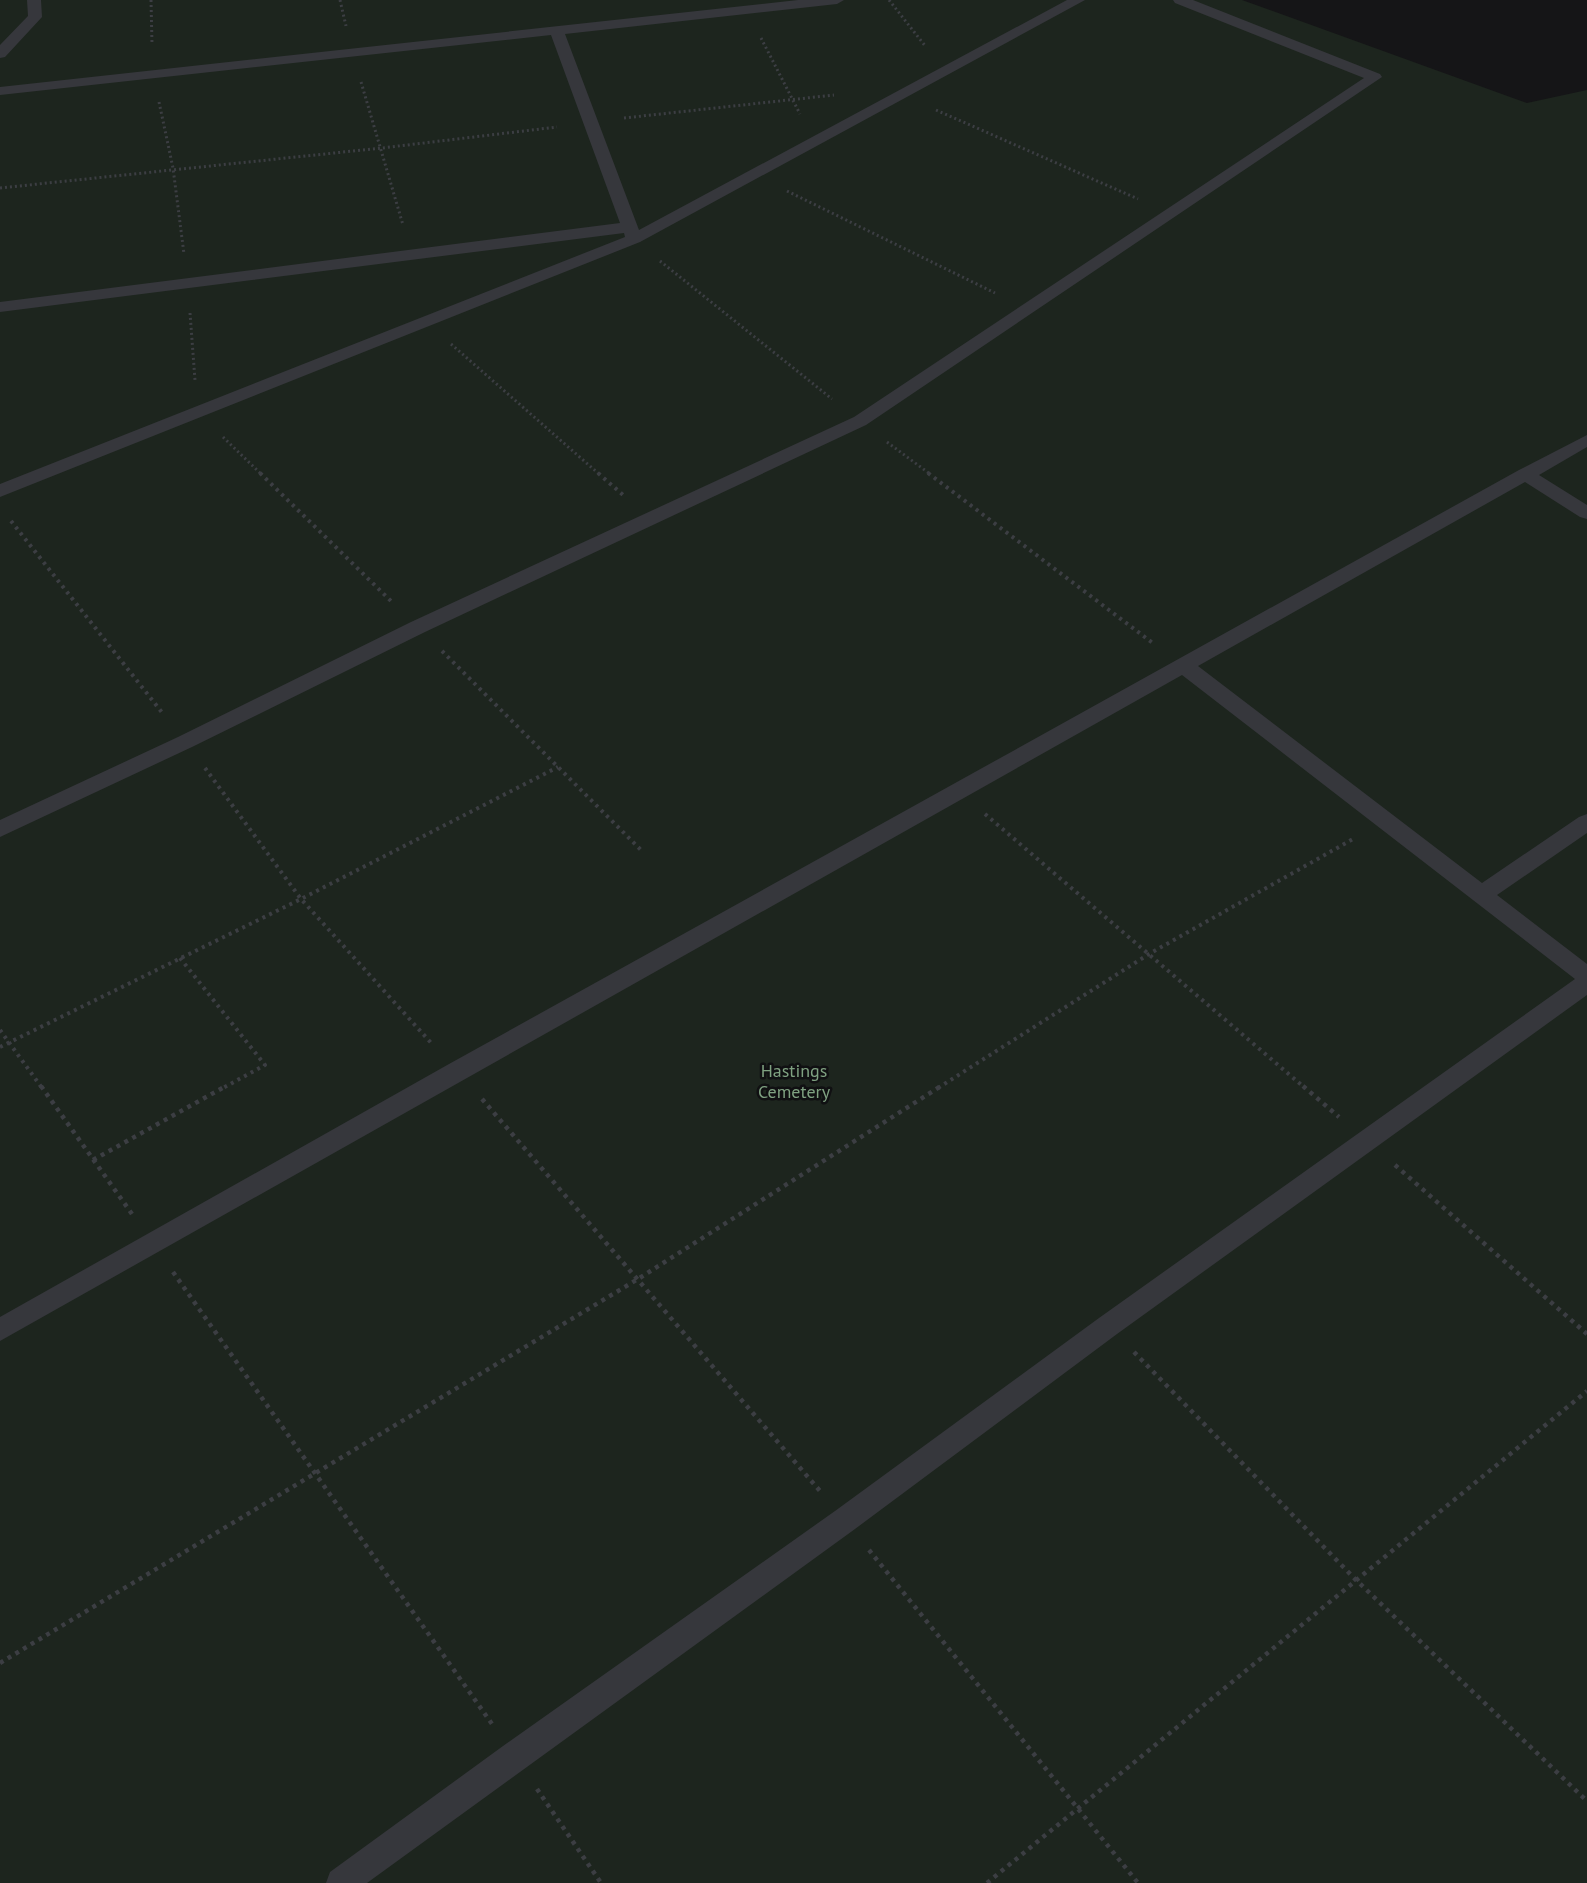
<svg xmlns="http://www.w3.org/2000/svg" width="1587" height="1883" font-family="'PT Sans',sans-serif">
<rect width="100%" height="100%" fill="#151517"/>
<polygon fill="#1d251e" points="0,0 1242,0 1527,103 1587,90 1587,1883 0,1883"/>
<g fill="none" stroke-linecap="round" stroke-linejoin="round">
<g stroke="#3c3e43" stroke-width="3" stroke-dasharray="2 3" stroke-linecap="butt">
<polyline points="151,0 152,44"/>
<polyline points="340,0 346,26"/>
<polyline points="889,0 926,47"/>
<polyline points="761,38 800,114"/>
<polyline points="361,82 403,225"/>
<polyline points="159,102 173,168 184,254"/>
<polyline points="936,110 1138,199"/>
<polyline points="624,118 834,95"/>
<polyline points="0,188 382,148 557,127"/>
<polyline points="787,191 995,293"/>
<polyline points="660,261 832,399"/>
<polyline points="190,313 195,380"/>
<polyline points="451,344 599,474"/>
<polyline points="223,437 261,474"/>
<polyline points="887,442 930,474"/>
</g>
<g stroke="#3c3e43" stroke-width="4" stroke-dasharray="3 4.5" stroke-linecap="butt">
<polyline points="260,473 393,603"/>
<polyline points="598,473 623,495"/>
<polyline points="928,473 1154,644"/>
<polyline points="11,521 164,715"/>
<polyline points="442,651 641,850"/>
<polyline points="205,768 301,899 433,1045"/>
<polyline points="985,814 1305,1088"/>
<polyline points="180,958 265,1065 223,1088"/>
<polyline points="0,1030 42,1088"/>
<polyline points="0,1047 301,899 558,767"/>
<polyline points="938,1088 1149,954 1353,839"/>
</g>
<g stroke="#3c3e43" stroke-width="4.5" stroke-dasharray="4 5" stroke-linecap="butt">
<polyline points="41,1086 132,1214"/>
<polyline points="1303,1086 1339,1117"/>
<polyline points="482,1099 820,1491"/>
<polyline points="93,1160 226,1086"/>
<polyline points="1395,1165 1587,1334"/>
<polyline points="173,1272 492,1724"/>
<polyline points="1134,1352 1355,1579 1587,1801"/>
<polyline points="869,1550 1138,1883"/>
<polyline points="0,1663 638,1279 941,1086"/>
<polyline points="537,1789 601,1883"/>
<polyline points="987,1883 1587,1391"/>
</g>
<g fill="#36373c" fill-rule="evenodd">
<polygon points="27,0 41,0 42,17 5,57 0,58 0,45 28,16"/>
<polygon points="798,0 844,0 837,4 565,34 639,230 1067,0 1085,0 640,242 0,497 0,484 625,237 624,233 0,312 0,302 620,223 551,35 0,95 0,87"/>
<polygon points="1173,0 1193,0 1380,74 1382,77 866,425 425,632 192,747 0,837 0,820 178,737 411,622 854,417 1364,78 1175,3"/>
<polygon points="1587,435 1587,447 1539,475 1587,505 1587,519 1580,517 1525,482 1198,666 1482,883 1579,817 1587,814 1587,833 1497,895 1587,964 1587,995 1117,1334 855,1529 367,1883 326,1883 330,1872 503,1746 835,1511 1099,1318 1575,979 1182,675 0,1341 0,1317 449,1064 1519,470"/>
</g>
</g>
<g text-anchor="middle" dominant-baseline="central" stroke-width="5" stroke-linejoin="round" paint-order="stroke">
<g font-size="18" fill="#7fa181" stroke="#101012">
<text x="794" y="1070">Hastings<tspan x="794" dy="21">Cemetery</tspan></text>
</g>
</g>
</svg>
